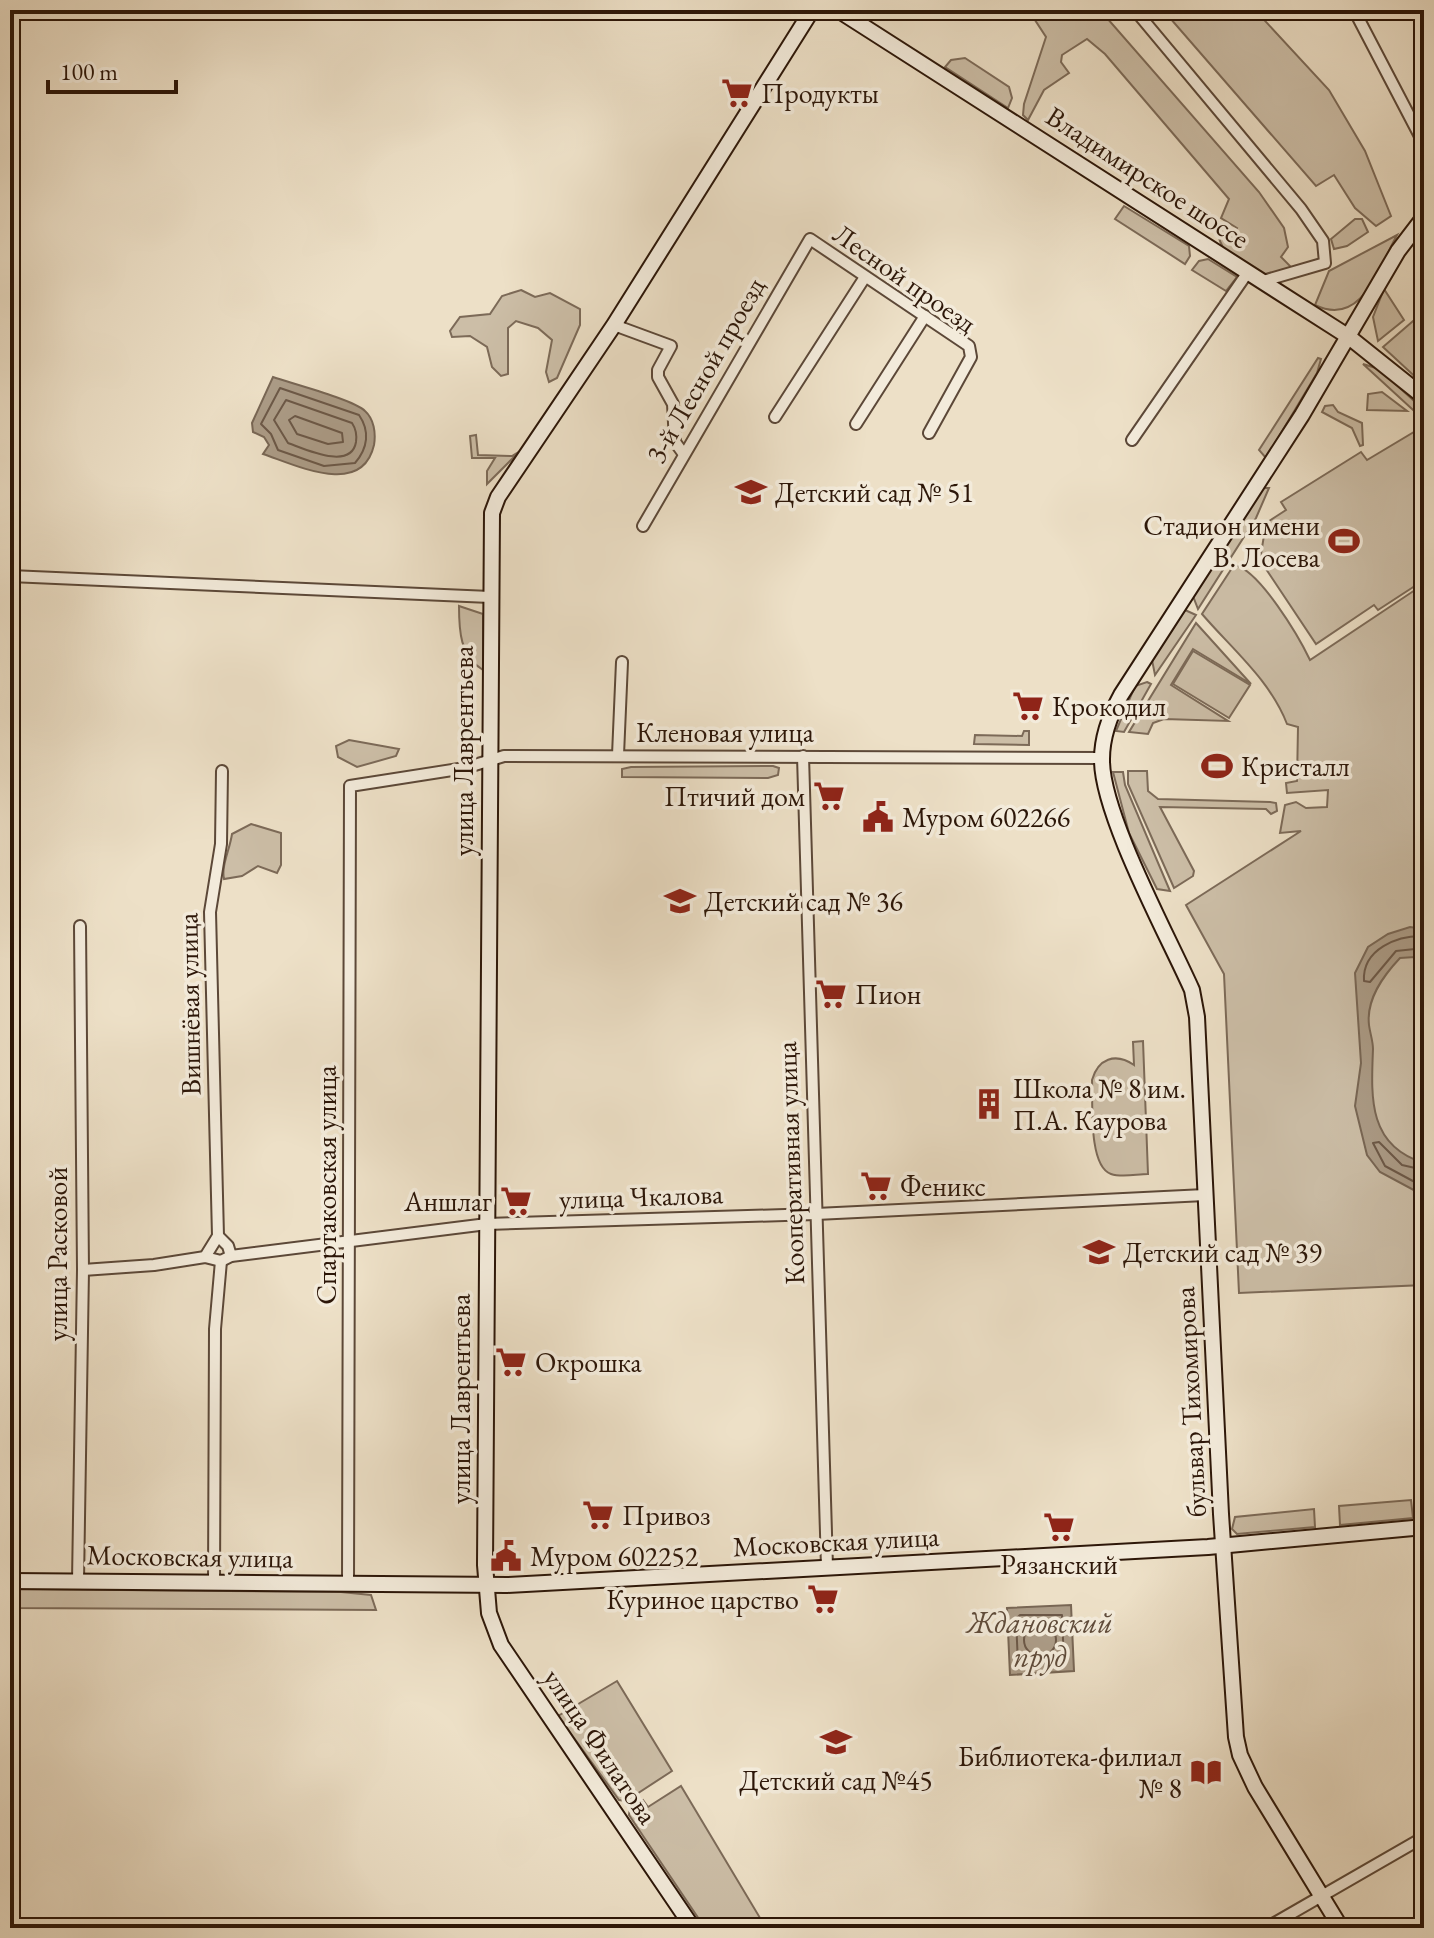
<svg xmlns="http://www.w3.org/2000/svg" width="1434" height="1938" font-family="'EB Garamond',serif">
<rect width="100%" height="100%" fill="#ede0c7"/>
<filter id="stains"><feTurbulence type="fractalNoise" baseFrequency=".0025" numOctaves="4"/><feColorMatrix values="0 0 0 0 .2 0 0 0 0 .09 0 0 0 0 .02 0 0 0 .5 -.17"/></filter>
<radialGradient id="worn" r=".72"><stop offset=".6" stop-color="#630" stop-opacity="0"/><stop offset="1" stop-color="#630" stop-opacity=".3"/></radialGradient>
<g fill="#ccbea7" stroke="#7c6a58" stroke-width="2">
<path d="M1004,10H1100L1259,192L1284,228L1288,247L1281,257L1293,269L1261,275C1240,262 1213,252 1219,223L1235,232L1237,228L1221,218L1229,199L1105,54L1087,39L1062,55L1061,62L1069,73L1044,90L1028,120L1023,115L1024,104L1046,37L1031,14Z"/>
<polygon points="1163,10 1255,10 1329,90 1365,151 1391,216 1376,226 1355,208 1334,175 1316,186"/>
<polygon points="965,58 1009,87 1012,98 1008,108 945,67 951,60"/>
<polygon points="1124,206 1189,246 1190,256 1185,264 1115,219"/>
<polygon points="1355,219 1362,219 1368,232 1347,246 1334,249 1331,239"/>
<path d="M1397,235C1379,267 1362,328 1315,305L1329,271Z"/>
<polygon points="1208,259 1237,277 1226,291 1192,270 1199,261"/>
<polygon points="1384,289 1404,320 1378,341 1373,317"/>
<polygon points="521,290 535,297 550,293 580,309 580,325 557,378 549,382 546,372 552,340 538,328 516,321 508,328 508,374 501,376 492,367 487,347 470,336 452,337 450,331 460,317 490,314 502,296"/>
<polygon points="1420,315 1424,321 1424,385 1383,347"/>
<polygon points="1318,358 1321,359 1317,373 1266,458 1259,450"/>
<polygon points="1363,364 1379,369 1424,410 1424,420"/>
<polygon points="1382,392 1407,411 1367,410 1368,394"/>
<polygon points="1333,405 1338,412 1362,423 1363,445 1360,446 1352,428 1322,412 1325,406"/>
<polygon points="1424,426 1424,580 1378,610 1374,605 1316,644 1260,560 1266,523 1286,510 1281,502 1361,452 1367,460"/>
<polygon points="476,435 478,455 512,456 520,451 487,484 487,471 495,458 472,458 470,436"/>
<polygon points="1262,488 1269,488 1256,518 1198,609 1193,596"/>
<path d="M1234,565C1259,569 1299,637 1310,660L1424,584V1285L1239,1293L1224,974L1186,905L1301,831L1280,833L1285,805L1296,802L1306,808L1327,807L1328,790L1287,793L1286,783L1297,781L1298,727L1287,724C1270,680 1232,649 1202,614Z"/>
<path d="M459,606L483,614V670C460,656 459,631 459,606Z"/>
<polygon points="1185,610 1196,615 1155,675 1152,660"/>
<polygon points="1196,623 1251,684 1193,649 1171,685 1228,721 1164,719 1153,723 1148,734 1129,732"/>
<polygon points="1193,651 1250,685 1229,718 1173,684"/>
<polygon points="1147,682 1151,684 1124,732 1116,731 1135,686"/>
<polygon points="1024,731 1029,731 1029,745 974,744 975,735 1022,736"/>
<polygon points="349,740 399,749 396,756 357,767 338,757 336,746"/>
<polygon points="773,766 779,768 778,775 768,778 622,777 622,769 631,767"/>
<polygon points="1128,771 1147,771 1148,791 1158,799 1270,802 1276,803 1277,811 1271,814 1266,809 1160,807 1194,871 1193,876 1174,888 1128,784"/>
<polygon points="1113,772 1123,772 1125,785 1170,891 1157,889 1129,833"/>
<path d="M251,824L281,833V865L277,873L258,866L242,876L224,879C221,866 230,849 232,834Z"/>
<path d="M1143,1041L1148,1174C1137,1174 1122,1178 1111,1174C1088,1166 1093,1102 1092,1080C1098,1059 1115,1052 1134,1065L1133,1042Z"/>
<polygon points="1411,1500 1413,1518 1340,1525 1339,1506"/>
<polygon points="1314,1509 1315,1527 1237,1534 1232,1529 1235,1517"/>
<polygon points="10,1589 341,1592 371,1595 376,1610 10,1608"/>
<polygon points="617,1681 672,1771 626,1801 619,1800 558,1716"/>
<polygon points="681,1786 766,1928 705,1928 629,1815 630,1808 643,1800 648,1807"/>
</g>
<g fill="#ab9b86" stroke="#786654" stroke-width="2">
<path d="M273,377C290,383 355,400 365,411C374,419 376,433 374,445C362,498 296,465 263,454L269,445L264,437L253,432L252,423Z"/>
<path d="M1410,927L1424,929V961L1415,957L1400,958C1383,976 1366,999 1369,1025C1370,1033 1373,1041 1373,1049C1371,1098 1368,1146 1424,1163L1423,1195L1380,1172L1367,1155L1355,1106L1361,1063L1355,973L1368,947L1388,934Z"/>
<polygon points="1071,1605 1074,1671 1010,1675 1007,1608"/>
</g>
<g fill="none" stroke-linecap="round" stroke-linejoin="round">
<g stroke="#6c5847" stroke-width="2">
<path d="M280,388L359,415C370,431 368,448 355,463L324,466L278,450L271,434L261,424Z"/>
<path d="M286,400L352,423C356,429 357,435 356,442C351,471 305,449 288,443L274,420Z"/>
<polygon points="295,416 342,433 343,442 328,444 297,434 289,420"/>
<path d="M1424,936C1398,935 1362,949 1364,981L1370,982L1396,951L1415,949L1424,952"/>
<polyline points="1424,1170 1402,1165 1379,1142 1373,1143 1385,1166 1424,1187"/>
<polygon points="1020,1615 1062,1615 1064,1663 1018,1664 1016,1619"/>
<circle cx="1040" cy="1640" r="16"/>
</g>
<defs>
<g id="street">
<polyline points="1135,10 1301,209 1323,241 1325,263 1263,281"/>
<polyline points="1354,10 1424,144"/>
<polyline points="614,325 671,346 658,370 658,377 673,404 675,442 683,453"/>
<polyline points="775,417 865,277"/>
<polyline points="856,424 925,316"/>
<polyline points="1132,440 1248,272"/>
<polyline points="643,526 810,239 969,346 971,357 929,433"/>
<polyline points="10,576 490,597"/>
<polyline points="618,755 622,662"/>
<polyline points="803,756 827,1567"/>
<polyline points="218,1236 228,1246 231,1256"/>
<polyline points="205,1257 218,1236 210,912 221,844 222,771"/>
<polyline points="83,1270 154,1265 205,1257 221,1261 231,1256 487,1224 816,1214 1205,1195"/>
<polyline points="78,1581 83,1270 80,926"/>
<polyline points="214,1583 215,1329 221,1261"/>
<polyline points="348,1584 350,786 465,768 504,756 1102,758"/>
<polyline points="1266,1928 1424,1837"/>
</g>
<g id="secondary">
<polyline points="838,10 1349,337 1424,397"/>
<polyline points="10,1581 507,1585 1208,1547 1424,1527"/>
<polyline points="693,1928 501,1645 489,1613 485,1565 492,513 498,497 614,325 812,10"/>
<path d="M1341,1928L1255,1787L1240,1755L1236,1737L1221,1514L1197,1017L1192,990C1168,936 1101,813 1102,759C1102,736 1110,715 1121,695L1302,415L1398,251L1424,217"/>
</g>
</defs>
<use href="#street" stroke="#5c4838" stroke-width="14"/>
<use href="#secondary" stroke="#2c1608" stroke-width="18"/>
<use href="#street" stroke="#f3ebdb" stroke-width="10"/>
<use href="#secondary" stroke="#f3ebdb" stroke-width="14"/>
</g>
<defs>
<symbol id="supermarket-bare" viewBox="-9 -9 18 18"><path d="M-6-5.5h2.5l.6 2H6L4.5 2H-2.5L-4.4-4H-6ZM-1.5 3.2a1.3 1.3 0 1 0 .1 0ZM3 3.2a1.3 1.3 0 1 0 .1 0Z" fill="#8f2418" stroke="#f3ebdb" stroke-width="2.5" paint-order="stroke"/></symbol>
<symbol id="school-bare" viewBox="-9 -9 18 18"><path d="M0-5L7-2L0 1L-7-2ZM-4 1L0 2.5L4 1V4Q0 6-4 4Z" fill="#8f2418" stroke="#f3ebdb" stroke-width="2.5" paint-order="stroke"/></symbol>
<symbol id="stadium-bare" viewBox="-9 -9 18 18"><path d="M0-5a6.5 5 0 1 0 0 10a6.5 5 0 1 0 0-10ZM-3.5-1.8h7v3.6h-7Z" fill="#8f2418" stroke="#f3ebdb" stroke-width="2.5" paint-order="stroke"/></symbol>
<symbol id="civic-bare" viewBox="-9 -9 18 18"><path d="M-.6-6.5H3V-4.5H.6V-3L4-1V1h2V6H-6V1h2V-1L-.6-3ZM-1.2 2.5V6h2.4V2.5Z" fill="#8f2418" stroke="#f3ebdb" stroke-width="2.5" paint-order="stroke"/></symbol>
<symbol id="building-bare" viewBox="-9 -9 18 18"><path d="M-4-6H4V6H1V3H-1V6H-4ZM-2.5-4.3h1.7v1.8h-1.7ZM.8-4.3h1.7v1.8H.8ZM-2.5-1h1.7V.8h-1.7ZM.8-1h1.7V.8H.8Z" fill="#8f2418" stroke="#f3ebdb" stroke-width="2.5" paint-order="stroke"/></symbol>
<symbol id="library-bare" viewBox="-9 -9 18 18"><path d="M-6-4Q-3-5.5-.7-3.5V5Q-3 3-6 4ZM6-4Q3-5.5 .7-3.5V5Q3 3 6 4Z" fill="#8f2418" stroke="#f3ebdb" stroke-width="2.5" paint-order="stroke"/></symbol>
</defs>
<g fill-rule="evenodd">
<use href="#supermarket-bare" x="715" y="71" width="44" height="44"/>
<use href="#school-bare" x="729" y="470" width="44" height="44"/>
<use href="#stadium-bare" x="1322" y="519" width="44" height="44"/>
<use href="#supermarket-bare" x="1006" y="684" width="44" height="44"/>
<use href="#stadium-bare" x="1195" y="744" width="44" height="44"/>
<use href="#supermarket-bare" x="807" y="774" width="44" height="44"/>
<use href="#civic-bare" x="856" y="795" width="44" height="44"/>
<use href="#school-bare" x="658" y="879" width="44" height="44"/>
<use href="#supermarket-bare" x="809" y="972" width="44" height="44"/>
<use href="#building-bare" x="967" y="1082" width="44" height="44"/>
<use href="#supermarket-bare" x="854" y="1164" width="44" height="44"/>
<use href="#supermarket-bare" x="494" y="1179" width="44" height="44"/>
<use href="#school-bare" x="1077" y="1230" width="44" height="44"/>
<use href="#supermarket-bare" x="489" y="1340" width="44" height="44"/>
<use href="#supermarket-bare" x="576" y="1493" width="44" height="44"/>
<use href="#supermarket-bare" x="1037" y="1505" width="44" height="44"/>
<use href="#civic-bare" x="484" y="1534" width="44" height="44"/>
<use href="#supermarket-bare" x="801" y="1577" width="44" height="44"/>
<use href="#school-bare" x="814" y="1720" width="44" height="44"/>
<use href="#library-bare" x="1184" y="1750" width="44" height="44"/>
</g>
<g text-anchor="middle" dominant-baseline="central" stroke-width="7" stroke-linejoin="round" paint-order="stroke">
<g font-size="28" fill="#2c1608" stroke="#f3ebdb" text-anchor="start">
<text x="761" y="93">Продукты</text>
<text x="775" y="492">Детский сад № 51</text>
<text x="1320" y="525" text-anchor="end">Стадион имени<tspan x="1320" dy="32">В. Лосева</tspan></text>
<text x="1052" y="706">Крокодил</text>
<text x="1241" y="766">Кристалл</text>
<text x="805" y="796" text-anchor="end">Птичий дом</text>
<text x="902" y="817">Муром 602266</text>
<text x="704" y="901">Детский сад № 36</text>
<text x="855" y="994">Пион</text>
<text x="1013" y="1088">Школа № 8 им.<tspan x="1013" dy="32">П.А. Каурова</tspan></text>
<text x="900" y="1186">Феникс</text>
<text x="492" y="1201" text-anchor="end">Аншлаг</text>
<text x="1123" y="1252">Детский сад № 39</text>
<text x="535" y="1362">Окрошка</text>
<text x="622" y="1515">Привоз</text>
<text x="530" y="1556">Муром 602252</text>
<text x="1059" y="1564" text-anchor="middle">Рязанский</text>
<text x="799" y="1599" text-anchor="end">Куриное царство</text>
<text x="1182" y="1756" text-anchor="end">Библиотека-филиал<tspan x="1182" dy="32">№ 8</tspan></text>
<text x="836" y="1780" text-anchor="middle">Детский сад №45</text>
</g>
<g font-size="28" fill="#2c1608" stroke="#f3ebdb">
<text transform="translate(1148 177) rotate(33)">Владимирское шоссе</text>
<text transform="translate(905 278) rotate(35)">Лесной проезд</text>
<text transform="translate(705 370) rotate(-60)">3-й Лесной проезд</text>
<text x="725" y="732">Кленовая улица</text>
<text transform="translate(463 751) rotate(-90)">улица Лаврентьева</text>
<text transform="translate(189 1004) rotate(-91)">Вишнёвая улица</text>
<text transform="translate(790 1163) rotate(-92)">Кооперативная улица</text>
<text transform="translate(326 1185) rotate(-90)">Спартаковская улица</text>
<text transform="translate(641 1196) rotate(-2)">улица Чкалова</text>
<text transform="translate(57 1254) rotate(-90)">улица Расковой</text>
<text transform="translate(460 1399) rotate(-90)">улица Лаврентьева</text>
<text transform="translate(1190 1402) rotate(-93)">бульвар Тихомирова</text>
<text transform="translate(836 1541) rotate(-3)">Московская улица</text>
<text transform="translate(190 1556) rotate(1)">Московская улица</text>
<text transform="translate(601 1746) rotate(56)">улица Филатова</text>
</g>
<g font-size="30" font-style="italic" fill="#5f4b3a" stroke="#f3ebdb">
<text x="1040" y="1622">Ждановский<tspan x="1040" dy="34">пруд</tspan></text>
</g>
</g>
<rect width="1434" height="1938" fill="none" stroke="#ede0c7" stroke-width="40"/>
<rect x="12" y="12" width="1410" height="1914" fill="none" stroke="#2c1608" stroke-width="4"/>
<rect x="20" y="20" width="1394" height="1898" fill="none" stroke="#2c1608" stroke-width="2"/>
<path d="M48 80v12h128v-12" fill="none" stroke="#2c1608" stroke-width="4"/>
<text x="60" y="80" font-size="24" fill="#2c1608" stroke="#f3ebdb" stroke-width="6" paint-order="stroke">100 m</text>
<rect width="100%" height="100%" filter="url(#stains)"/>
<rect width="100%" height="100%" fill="url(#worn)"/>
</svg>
